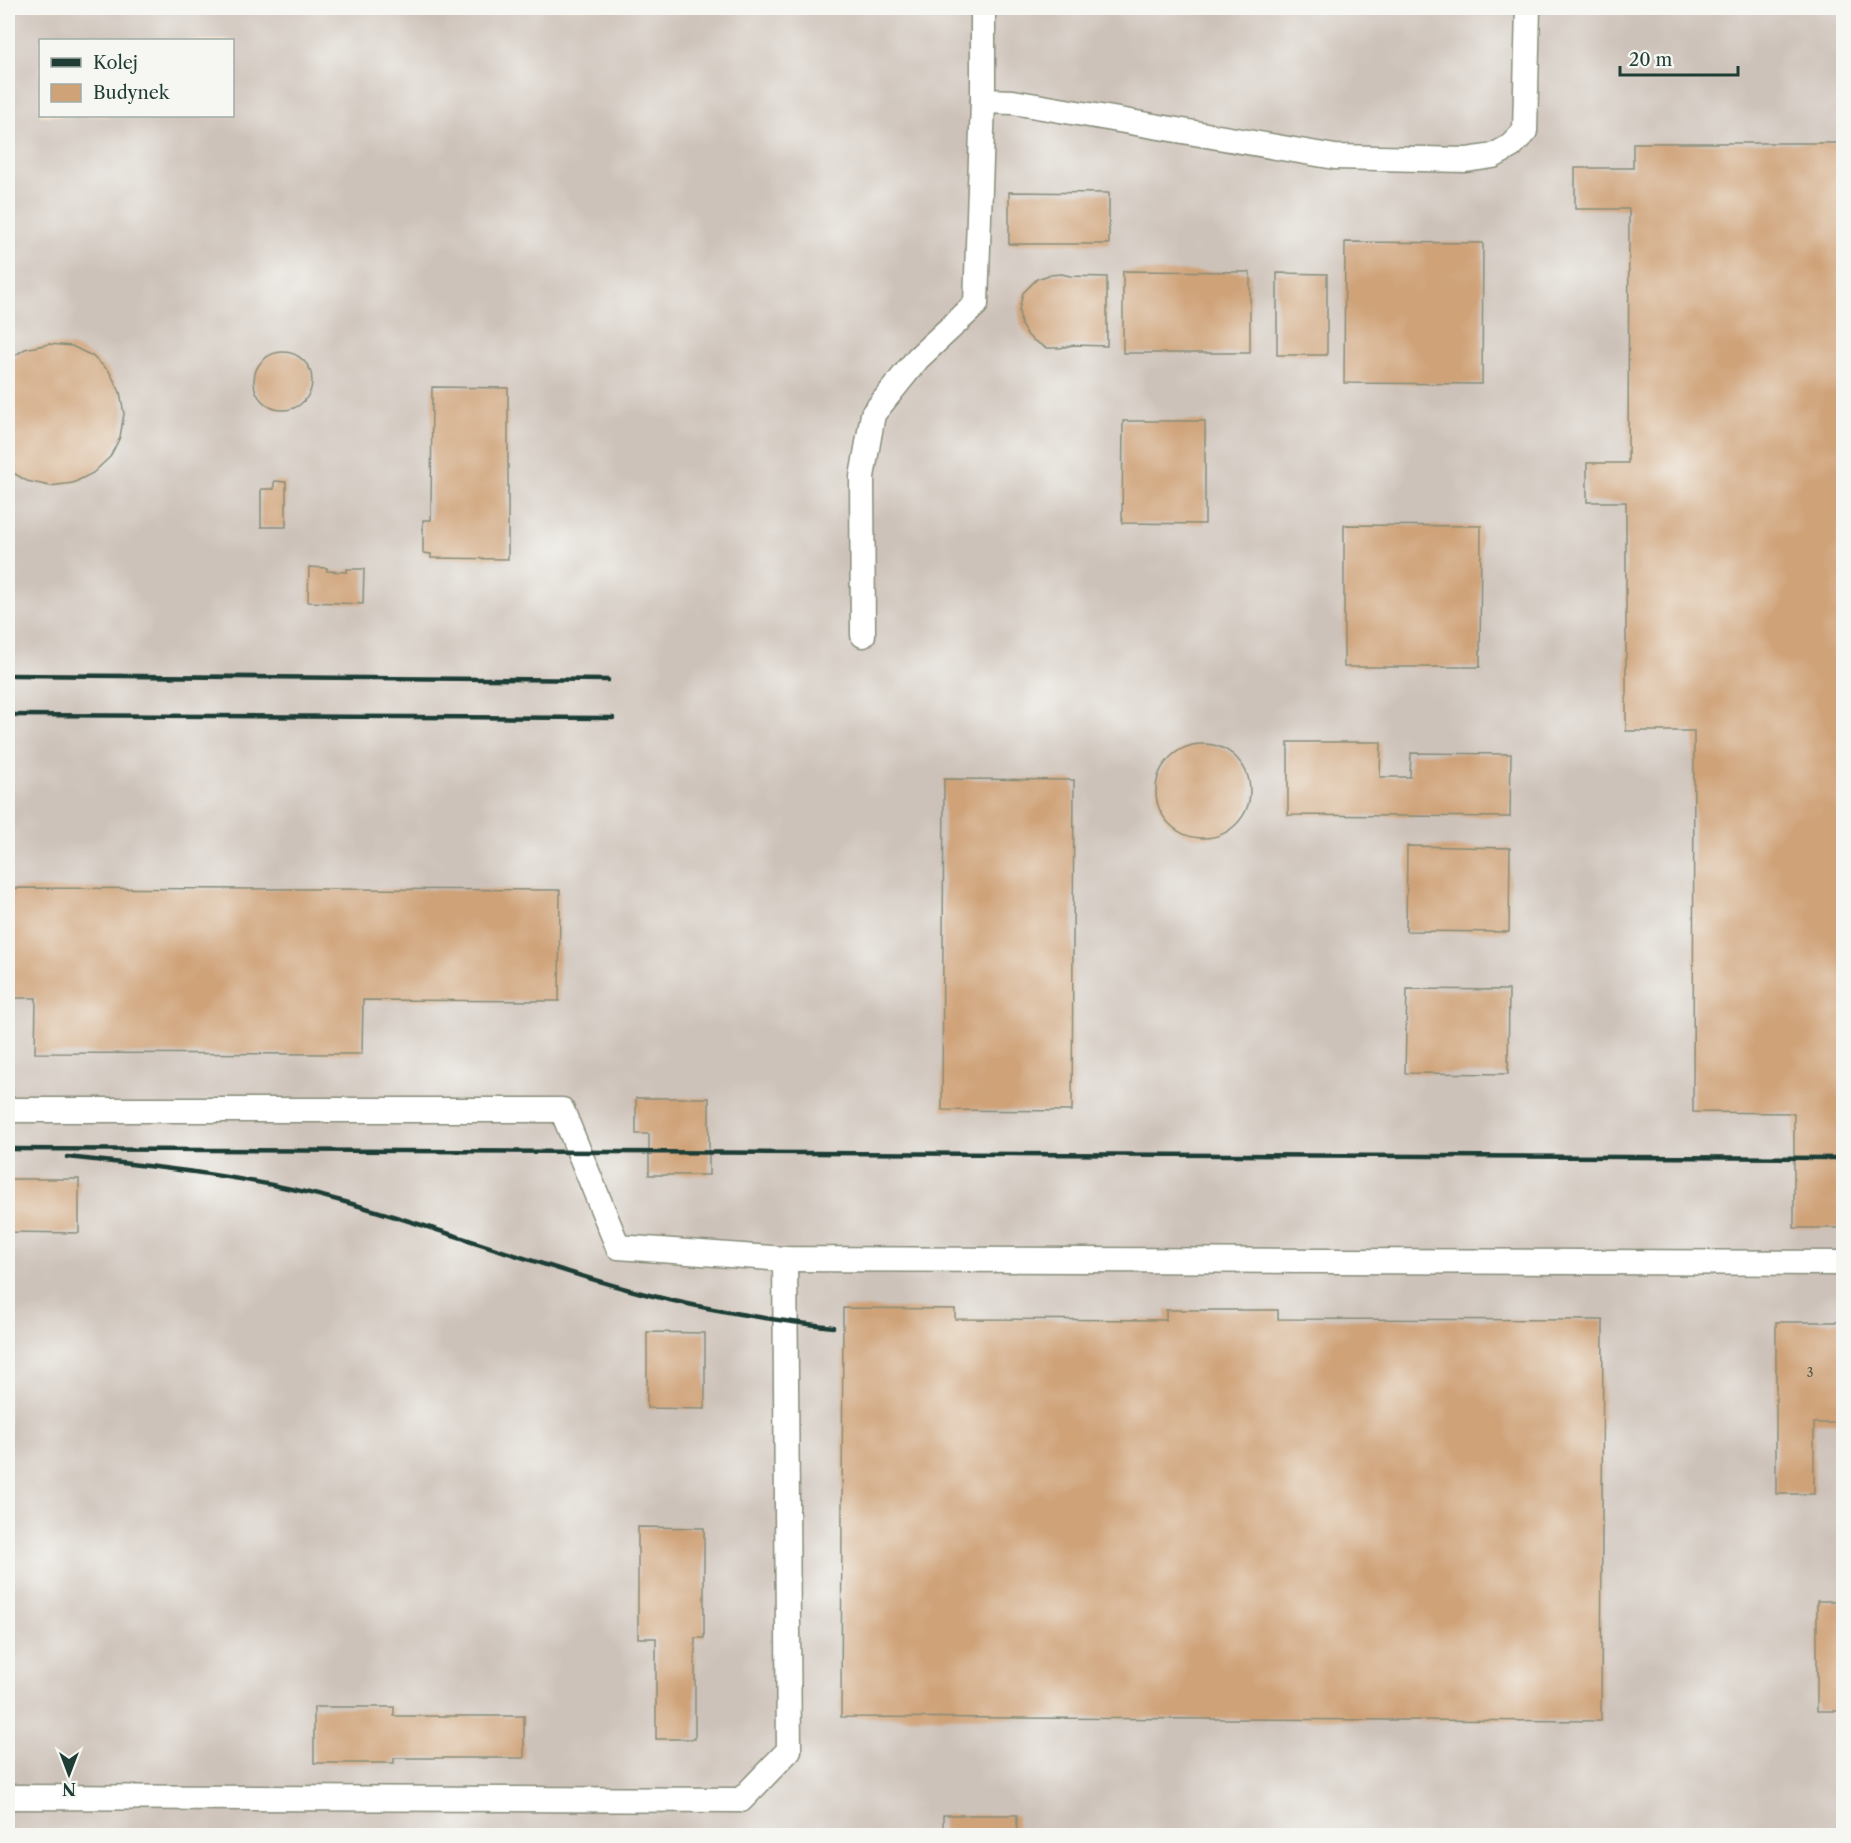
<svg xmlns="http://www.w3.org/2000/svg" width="1851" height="1843" font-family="'Libre Caslon Text',serif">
<rect width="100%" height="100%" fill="#f6f6f2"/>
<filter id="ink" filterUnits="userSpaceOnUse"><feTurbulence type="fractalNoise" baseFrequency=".0167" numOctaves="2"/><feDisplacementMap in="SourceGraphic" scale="12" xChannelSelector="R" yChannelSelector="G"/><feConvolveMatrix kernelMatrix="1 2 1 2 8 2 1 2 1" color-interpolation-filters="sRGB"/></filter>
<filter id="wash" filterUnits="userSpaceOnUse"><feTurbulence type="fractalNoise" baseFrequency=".008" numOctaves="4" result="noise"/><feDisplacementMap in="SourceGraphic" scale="24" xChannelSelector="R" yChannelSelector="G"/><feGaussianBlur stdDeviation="1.35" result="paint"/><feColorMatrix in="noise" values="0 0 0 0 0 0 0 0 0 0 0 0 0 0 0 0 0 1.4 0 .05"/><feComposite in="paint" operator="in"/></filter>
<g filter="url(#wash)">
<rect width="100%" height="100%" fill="#f1ddbf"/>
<path fill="#cdc2b9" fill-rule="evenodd" d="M8,8H1843V1835H8ZM40,40H232V116H40Z"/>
<g id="blocks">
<g fill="#cfa278">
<polygon points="1633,143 1844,143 1844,1228 1794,1228 1794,1113 1693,1112 1694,731 1626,731 1626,502 1587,502 1587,463 1628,463 1629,209 1575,209 1575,168 1633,168"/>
<polygon points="1009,192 1109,193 1109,244 1009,244"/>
<polygon points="1345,242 1483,243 1482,384 1344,383"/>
<polygon points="1123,271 1250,272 1250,353 1123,353"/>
<polygon points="1277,273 1327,274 1327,355 1277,355"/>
<polygon points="1062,274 1070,276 1107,277 1107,346 1073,345 1060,348 1046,348 1031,339 1026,333 1021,325 1019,310 1023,293 1037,279 1049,275"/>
<polygon points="49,344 72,346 92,356 109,371 120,392 124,414 120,437 110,457 93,473 73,483 50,486 27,481 8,470 8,360 25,349"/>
<circle cx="283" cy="381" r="29"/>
<polygon points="432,387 508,388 508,559 431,558 431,554 423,553 423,520 431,520"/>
<polygon points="1123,421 1205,421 1205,524 1122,523"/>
<polygon points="274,481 286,482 286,527 261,527 261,489 274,489"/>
<polygon points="1344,525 1481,526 1480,667 1344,667"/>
<polygon points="309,567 327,568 327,571 347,572 347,569 364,569 363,604 308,602"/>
<polygon points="1288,742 1381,742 1380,777 1410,777 1411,753 1511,754 1510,817 1288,815"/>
<circle cx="1203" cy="791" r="47"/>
<polygon points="944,779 1074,780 1072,1111 942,1110"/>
<polygon points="1407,846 1510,848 1509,932 1406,931"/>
<polygon points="8,888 560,890 559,1001 363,1000 362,1054 35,1053 36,998 8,998"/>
<polygon points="1407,989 1509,990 1508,1074 1405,1073"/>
<polygon points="636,1098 709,1098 709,1175 649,1175 649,1134 636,1134"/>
<polygon points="8,1179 79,1179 79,1233 8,1232"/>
<polygon points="843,1308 955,1309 955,1319 1166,1320 1166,1310 1278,1310 1278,1319 1603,1320 1601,1721 841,1717"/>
<polygon points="1776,1322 1844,1322 1844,1423 1814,1423 1814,1494 1776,1494"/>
<polygon points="647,1332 705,1333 705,1409 647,1408"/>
<polygon points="638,1527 704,1528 704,1638 695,1638 695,1739 656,1739 656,1638 638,1638"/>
<rect x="1817" y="1601" width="27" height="110"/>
<polygon points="314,1707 394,1707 394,1716 524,1716 524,1758 394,1758 394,1763 314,1763"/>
<rect x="943" y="1815" width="74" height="21"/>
</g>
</g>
</g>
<g filter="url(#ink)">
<use href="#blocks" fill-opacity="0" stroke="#888d7a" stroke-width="1.5"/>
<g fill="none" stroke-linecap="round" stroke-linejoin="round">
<defs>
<g id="service">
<polyline points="983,8 983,101 1013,102 1335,157 1466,160 1493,156 1511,146 1525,131 1528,8"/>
<polyline points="863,635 862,477 873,414 918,358 976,304 983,101"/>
<polyline points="8,1110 562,1110 618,1247 785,1259 1844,1263"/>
<polyline points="8,1797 741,1800 789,1750 785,1259"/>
</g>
</defs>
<use href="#service" stroke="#888d7a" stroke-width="27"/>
<use href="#service" stroke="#fff" stroke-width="24"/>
<g stroke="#1f3d34" stroke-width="4.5">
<polyline points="8,675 608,680"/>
<polyline points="8,715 613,718"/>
<polyline points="8,1149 1844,1158"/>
<path d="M67,1157C161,1167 254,1177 345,1202C446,1230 544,1268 645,1294C707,1310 770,1320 833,1327"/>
</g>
</g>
</g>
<g text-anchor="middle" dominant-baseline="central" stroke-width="6" stroke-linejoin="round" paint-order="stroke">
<g font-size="12" fill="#4b5645">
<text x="1810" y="1372">3</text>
</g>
</g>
<rect width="1851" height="1843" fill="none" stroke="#f6f6f2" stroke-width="30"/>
<rect x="39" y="39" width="195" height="78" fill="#f6f6f2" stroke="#a0aca6" stroke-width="1.5"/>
<rect x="51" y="58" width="30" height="9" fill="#1f3d34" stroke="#a0aca6" stroke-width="1.5"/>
<text x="93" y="69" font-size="18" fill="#1f3d34">Kolej</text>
<rect x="51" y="84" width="30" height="18" fill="#cfa278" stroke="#a0aca6" stroke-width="1.5"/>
<text x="93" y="99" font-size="18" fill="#1f3d34">Budynek</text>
<g transform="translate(69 1774) rotate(180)" stroke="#f6f6f2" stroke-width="4.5" paint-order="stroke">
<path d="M0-4.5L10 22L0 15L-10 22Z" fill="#1f3d34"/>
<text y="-9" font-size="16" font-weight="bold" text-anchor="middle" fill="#1f3d34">N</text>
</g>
<path d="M1620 66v9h118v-9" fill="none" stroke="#1f3d34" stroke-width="3"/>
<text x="1629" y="66" font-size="18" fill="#1f3d34" stroke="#f6f6f2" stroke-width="4.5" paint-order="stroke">20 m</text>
</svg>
